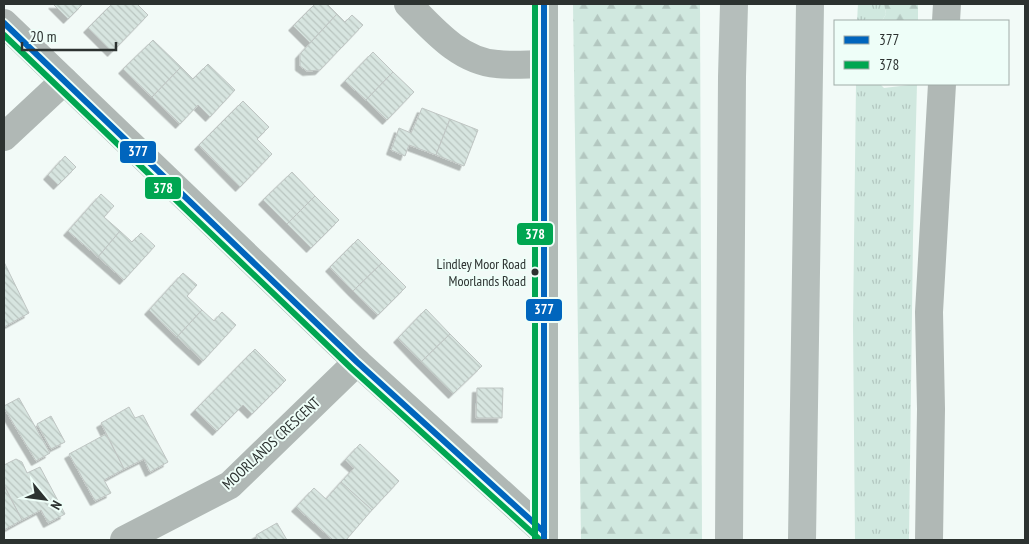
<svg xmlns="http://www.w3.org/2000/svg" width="1029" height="544" font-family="'PT Sans Narrow',sans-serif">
<defs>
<pattern id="grass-tufts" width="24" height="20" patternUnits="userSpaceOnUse" patternTransform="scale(1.25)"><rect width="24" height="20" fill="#d0e8df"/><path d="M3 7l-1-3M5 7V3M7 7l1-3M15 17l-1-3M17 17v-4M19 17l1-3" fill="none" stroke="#b3c7c0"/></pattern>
<pattern id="forest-firs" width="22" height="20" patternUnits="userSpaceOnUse" patternTransform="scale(1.25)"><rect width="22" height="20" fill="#d0e8df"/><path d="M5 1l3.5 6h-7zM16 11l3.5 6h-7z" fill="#b3c7c0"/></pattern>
<pattern id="building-back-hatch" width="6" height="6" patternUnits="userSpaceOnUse" patternTransform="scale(1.25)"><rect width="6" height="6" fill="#d7e5e0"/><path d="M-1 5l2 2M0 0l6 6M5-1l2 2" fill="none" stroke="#b9c5c0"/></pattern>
<filter id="shadow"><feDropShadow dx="-4.5" dy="4.5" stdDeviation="0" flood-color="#0004"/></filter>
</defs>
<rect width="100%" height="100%" fill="#f2faf7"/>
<g fill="url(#grass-tufts)">
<polygon points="858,4 884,4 886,14 882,21 857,21"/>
<polygon points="856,84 880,84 884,88 917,84 913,237 909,540 855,540 853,325"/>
</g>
<g fill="url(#forest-firs)">
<polygon points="573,4 700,4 702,540 581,540"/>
<polygon points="884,4 918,4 918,21 882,21 886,14"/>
</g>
<g fill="url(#building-back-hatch)" stroke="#bfc5c3" filter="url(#shadow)">
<polygon points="53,4 83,4 68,19"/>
<polygon points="112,4 137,4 148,15 112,52 88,28"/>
<polygon points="315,4 327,4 337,14 310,43 293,26"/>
<polygon points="337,14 345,22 352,15 363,25 320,70 307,71 300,66 300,54"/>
<polygon points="153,40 181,67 152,97 123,69"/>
<polygon points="373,52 393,72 366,100 345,81"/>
<polygon points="208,64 235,90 210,117 198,105 180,124 152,97 181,67 193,79"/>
<polygon points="393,72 414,92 387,120 366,100"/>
<polygon points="243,101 269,127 257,139 272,154 240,187 199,145"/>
<polygon points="422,108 450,119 436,155 409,145 405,156 391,150 399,128 411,133"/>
<polygon points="450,119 478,130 464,166 436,155"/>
<polygon points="65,156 76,167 58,185 48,175"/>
<polygon points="292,172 315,196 287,224 263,200"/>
<polygon points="101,194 114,206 104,217 120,231 98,257 68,231"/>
<polygon points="315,196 339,220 311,248 287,224"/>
<polygon points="120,231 132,242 141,233 155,246 124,280 98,257"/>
<polygon points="358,239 382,263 353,291 330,267"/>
<polygon points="4,262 29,313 4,327"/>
<polygon points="382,263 406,287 378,315 353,291"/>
<polygon points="183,273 197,285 187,296 202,310 177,337 149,310"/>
<polygon points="426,309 450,334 421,362 398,338"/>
<polygon points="202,310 214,321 222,312 236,325 203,361 177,337"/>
<polygon points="450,334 482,366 453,394 421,362"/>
<polygon points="255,349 286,380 252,414 243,405 217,431 195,410"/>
<polygon points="477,388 503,388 502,418 476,418"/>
<polygon points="19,398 50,453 36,461 4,408 4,406"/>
<polygon points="129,407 135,418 143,415 168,462 150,472 144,459 124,469 101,423"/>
<polygon points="51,416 65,442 51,449 37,424"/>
<polygon points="106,434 124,469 104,480 111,493 95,501 69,454"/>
<polygon points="360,444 399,481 372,510 341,482 354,468 345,460"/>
<polygon points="16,459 22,462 27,473 40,467 65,514 48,523 41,510 22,520 4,485 4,465"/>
<polygon points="341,482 372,510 346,540 333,540 296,507 314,488 326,499"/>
<polygon points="4,486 22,520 4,530"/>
<polygon points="277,523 287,540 258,540 256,535"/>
</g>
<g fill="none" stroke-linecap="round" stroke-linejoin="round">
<g stroke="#b0b8b5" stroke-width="28">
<path d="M408,4C433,29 459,61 497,64C512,66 529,64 544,64"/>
<polyline points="946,21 947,4"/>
<polyline points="4,23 357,362 544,532"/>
<polyline points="4,137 64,81"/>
<polyline points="124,540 230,485 357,362"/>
<polyline points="929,540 931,409 929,312 942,84"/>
</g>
<polyline stroke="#b0bab6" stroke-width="28" points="544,4 544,540"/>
<g stroke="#b5bebb" stroke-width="28">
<polyline points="729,540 732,77 734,4"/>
<polyline points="802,540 810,4"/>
</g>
<defs>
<g id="bus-1">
<polyline points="544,4 544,540"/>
<polyline points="4,23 357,362 544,532"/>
</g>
<g id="bus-2">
<polyline points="535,4 535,540"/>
<polyline points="4,35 351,368 538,538"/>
</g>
</defs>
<use href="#bus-1" stroke="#eefef8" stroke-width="10"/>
<use href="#bus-2" stroke="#eefef8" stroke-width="10"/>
<use href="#bus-1" stroke="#0065bd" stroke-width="6"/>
<use href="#bus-2" stroke="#00a651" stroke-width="6"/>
</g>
<circle fill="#2c3230" stroke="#eefef8" stroke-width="2" cx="535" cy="272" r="4.5"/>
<g text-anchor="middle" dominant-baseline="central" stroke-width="4" stroke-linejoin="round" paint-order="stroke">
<g font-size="14" fill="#2c3230" stroke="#eefef8" text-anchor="end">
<text x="526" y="264">Lindley Moor Road<tspan x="526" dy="17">Moorlands Road</tspan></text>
</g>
<g font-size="15" fill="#2c3230" stroke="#eefef8">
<text transform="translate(271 443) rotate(-43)">MOORLANDS CRESCENT</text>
</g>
</g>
<g stroke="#eefef8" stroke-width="2">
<rect x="119" y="140" width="38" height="24" rx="5" fill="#0065bd"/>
<rect x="144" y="176" width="38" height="24" rx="5" fill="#00a651"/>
<rect x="516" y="222" width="38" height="24" rx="5" fill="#00a651"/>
<rect x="525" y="298" width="38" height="24" rx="5" fill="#0065bd"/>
</g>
<g font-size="14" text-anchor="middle" font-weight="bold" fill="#fff">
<text x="138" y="156">377</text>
<text x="163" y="193">378</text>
<text x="535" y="239">378</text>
<text x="544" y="314">377</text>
</g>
<rect width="1029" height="544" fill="none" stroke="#2c3230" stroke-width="10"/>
<rect x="834" y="20" width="175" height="65" fill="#eefef8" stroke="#a0aca8"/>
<rect x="844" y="36" width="25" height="8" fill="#0065bd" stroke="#a0aca8"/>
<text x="879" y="45" font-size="15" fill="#2c3230">377</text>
<rect x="844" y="61" width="25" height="8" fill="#00a651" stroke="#a0aca8"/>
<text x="879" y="70" font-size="15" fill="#2c3230">378</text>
<g transform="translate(45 499) rotate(119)" stroke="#eefef8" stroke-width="4" paint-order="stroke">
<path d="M0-4L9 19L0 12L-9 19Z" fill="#2c3230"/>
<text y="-8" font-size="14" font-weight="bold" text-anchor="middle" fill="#2c3230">N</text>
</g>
<path d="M22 42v8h94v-8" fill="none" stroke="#2c3230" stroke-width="2.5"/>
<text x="30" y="42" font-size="15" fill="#2c3230" stroke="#eefef8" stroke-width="4" paint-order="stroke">20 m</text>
</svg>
